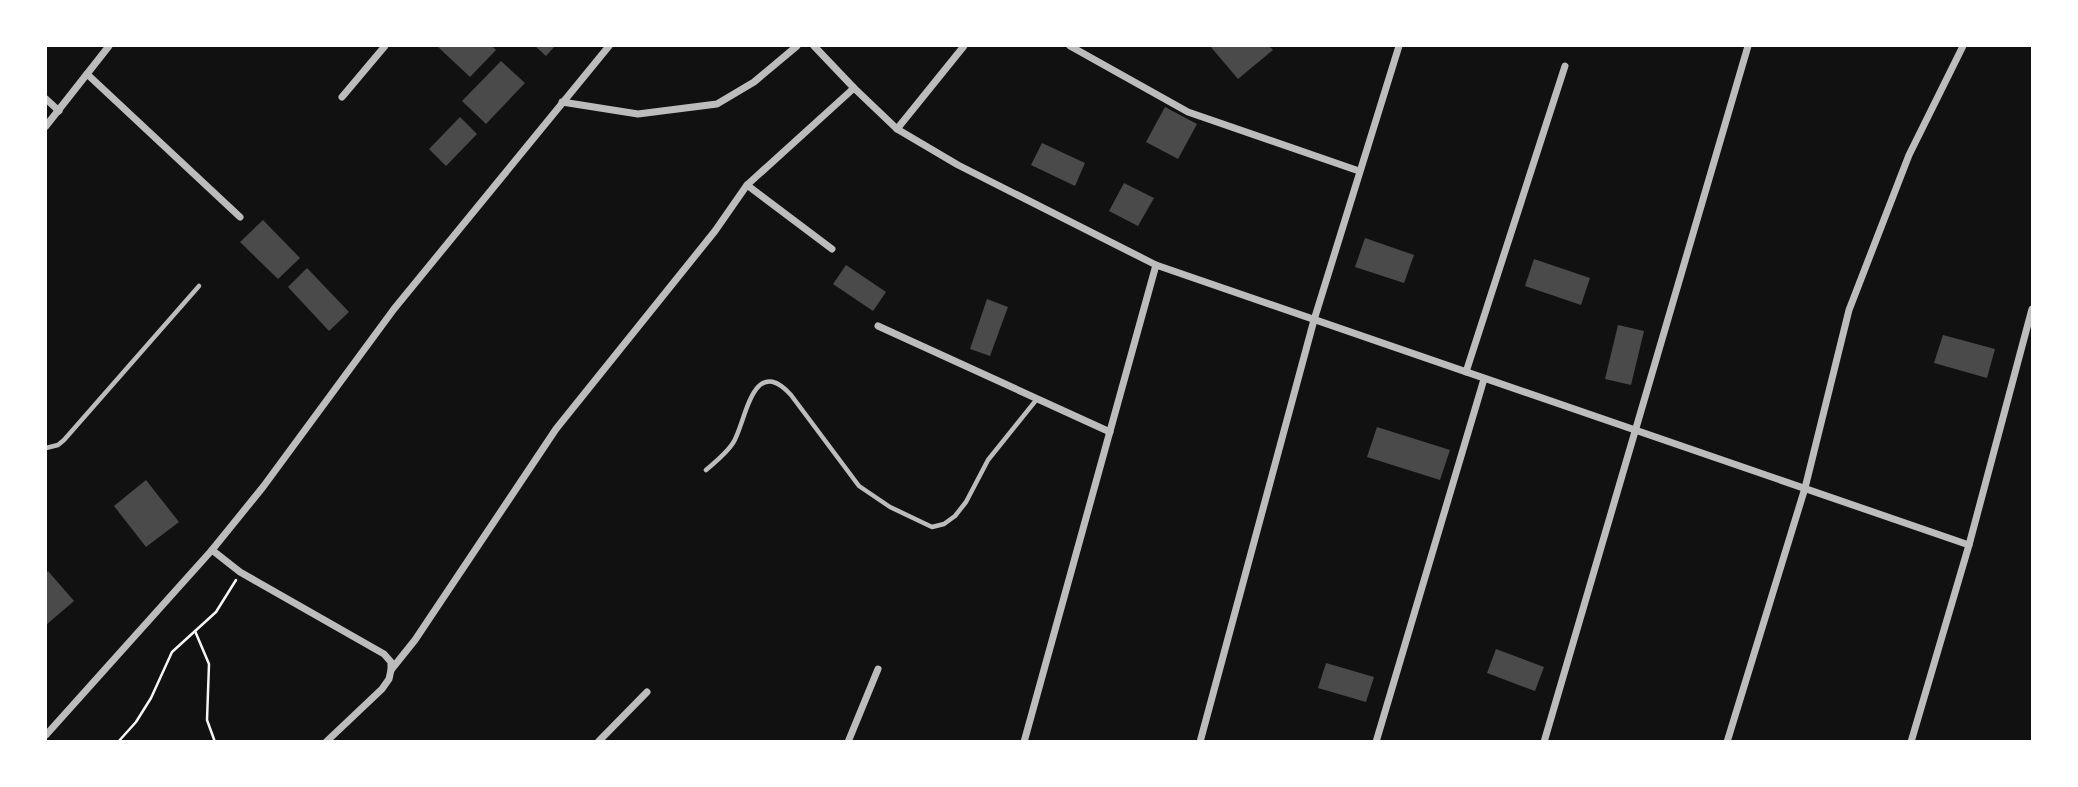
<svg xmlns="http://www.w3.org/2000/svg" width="2078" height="787" font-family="'Fira Sans',sans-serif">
<rect width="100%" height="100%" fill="#111"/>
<g fill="#4a4a4a">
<polygon points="437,46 492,46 496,50 470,77"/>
<polygon points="535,46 555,46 546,56"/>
<polygon points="1210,46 1269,46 1273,50 1238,79"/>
<polygon points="501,61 525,83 486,124 462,101"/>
<polygon points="1165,107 1197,124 1178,159 1146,142"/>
<polygon points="460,117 477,134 446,166 429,149"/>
<polygon points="1042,143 1085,163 1075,186 1031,165"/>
<polygon points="1124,183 1154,198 1138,226 1109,211"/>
<polygon points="263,220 300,258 278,279 240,242"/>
<polygon points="1365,238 1414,255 1404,283 1355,267"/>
<polygon points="1534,259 1590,278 1581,305 1525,286"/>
<polygon points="846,265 886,292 873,311 833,284"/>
<polygon points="307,268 349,312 329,331 288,287"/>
<polygon points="987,299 1008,307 990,356 970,349"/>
<polygon points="1618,325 1644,331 1631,385 1605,379"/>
<polygon points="1943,335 1995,349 1987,378 1934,363"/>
<polygon points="1377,427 1450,450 1440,480 1367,457"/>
<polygon points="146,480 179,522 146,547 114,506"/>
<polygon points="48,571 74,601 46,625 46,574"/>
<polygon points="1496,649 1544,667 1535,691 1487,673"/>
<polygon points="1326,663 1374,677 1366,702 1318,688"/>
</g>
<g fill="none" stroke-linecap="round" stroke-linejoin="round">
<g stroke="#f5f5f5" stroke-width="2.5">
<polyline points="195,631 209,664 207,720 215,742"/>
<polyline points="118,742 136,722 151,698 172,652 216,612 236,580"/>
</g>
<g stroke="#bcbcbc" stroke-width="4.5">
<polyline points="46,448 58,445 64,440 199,286"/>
<path d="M706,470C715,462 726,454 733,443C746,423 752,352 791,395L859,486L890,507L932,527L944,524L955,516L966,502L988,460L1037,399"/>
</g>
<g stroke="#bcbcbc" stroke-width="7">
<polyline points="814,46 854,88 897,129 958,165 1156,265 1969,545"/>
<polyline points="1070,46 1188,112 1359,171"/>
<polyline points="87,74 240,217"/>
<polyline points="342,97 385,46"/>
<polyline points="46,99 59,111"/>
<polyline points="562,102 638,114 717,104 754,82 797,46"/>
<polyline points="46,126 109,46"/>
<polyline points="897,129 964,46"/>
<polyline points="747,185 832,249"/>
<polyline points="878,326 1110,432"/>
<polyline points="1466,372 1565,66"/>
<polyline points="212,550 240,572 384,654 391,662 391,670"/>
<polyline points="46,735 212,550 263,487 394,309 609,46"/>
<polyline points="326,742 382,689 389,679 391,670 415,640 556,429 715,231 747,185 854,88"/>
<polyline points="598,742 647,692"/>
<polyline points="848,742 878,669"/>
<polyline points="1024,742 1156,265"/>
<polyline points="1200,742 1314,320 1399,46"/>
<polyline points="1376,742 1484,379"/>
<polyline points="1544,742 1748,46"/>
<polyline points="1727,742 1805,488 1849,310 1909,155 1963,46"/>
<polyline points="1911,742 1969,545 2032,309"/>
</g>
</g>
<rect width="2078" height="787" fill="none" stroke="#ffffff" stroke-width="94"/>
</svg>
